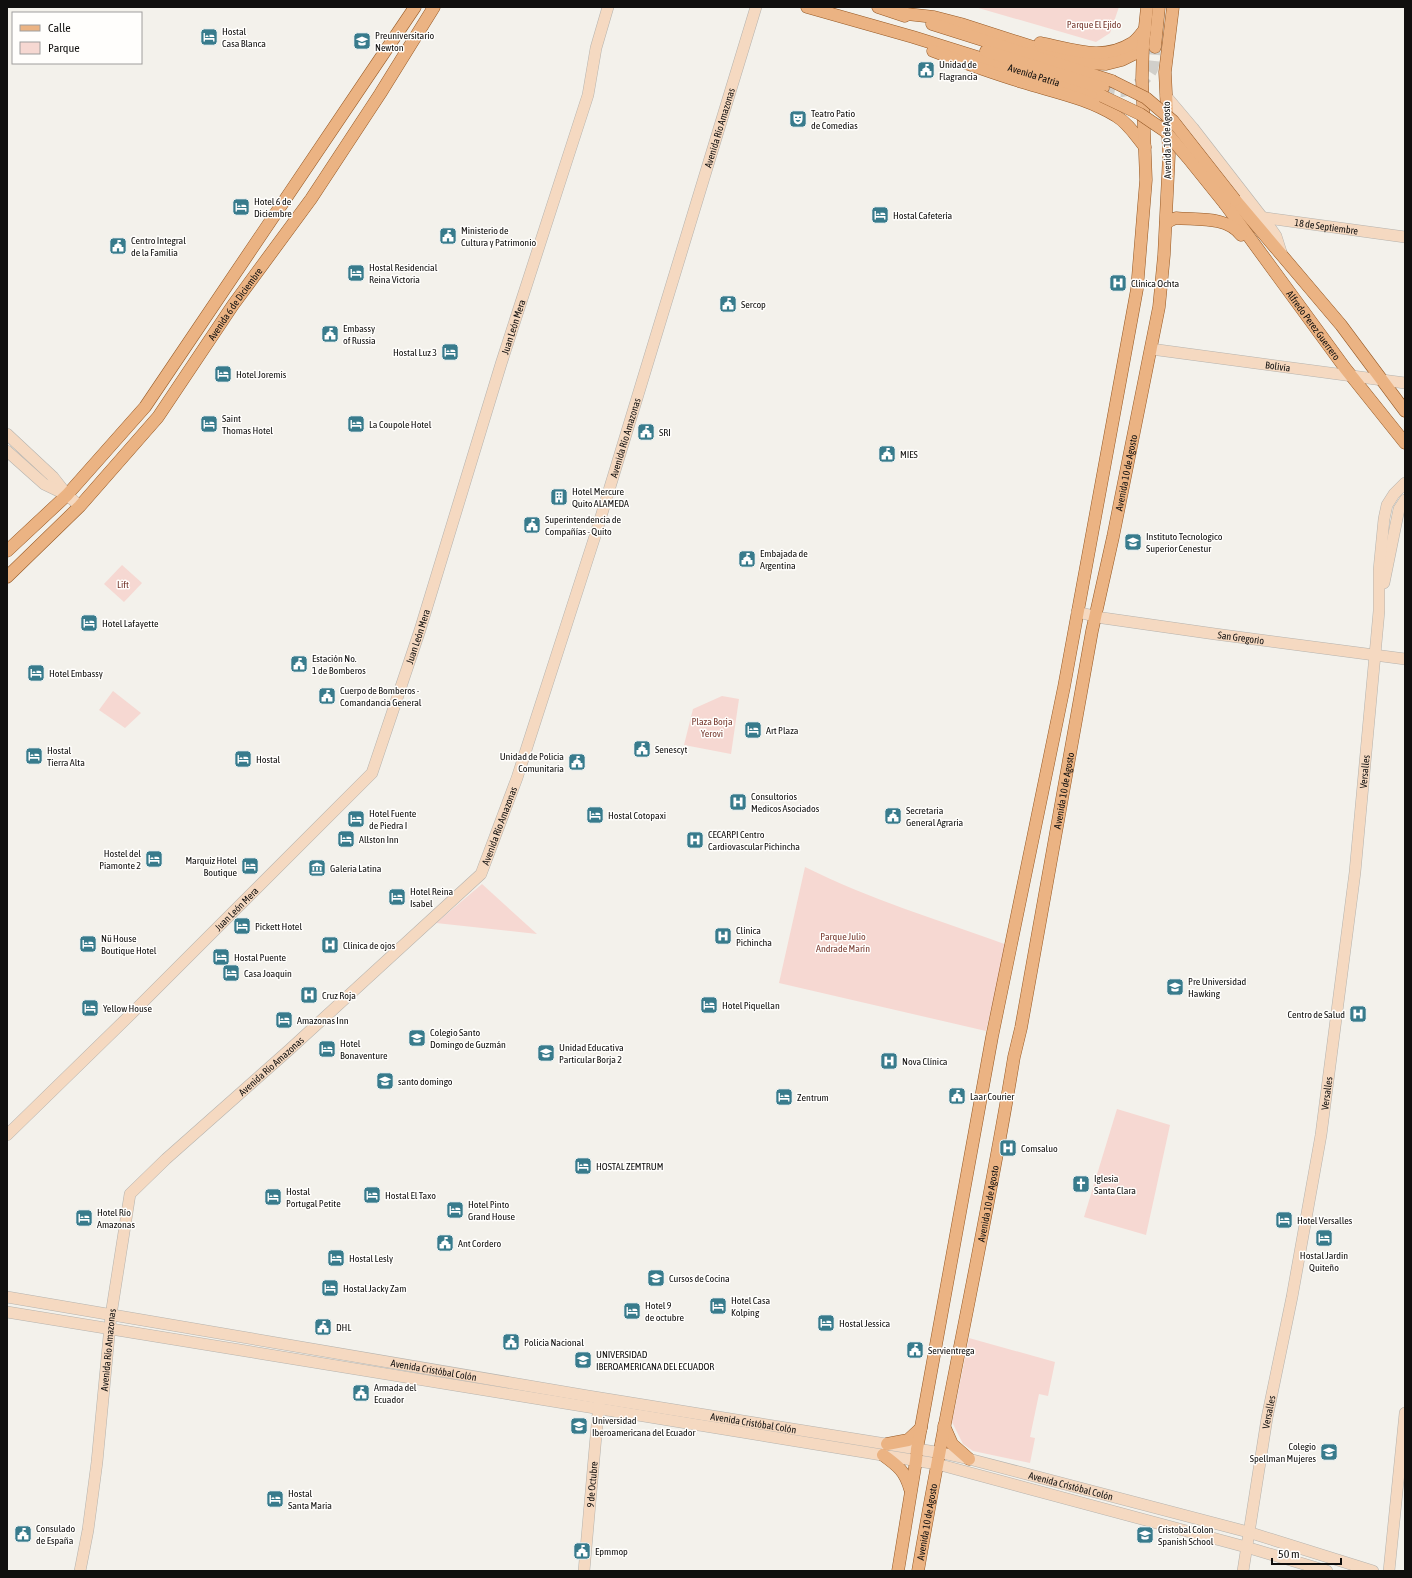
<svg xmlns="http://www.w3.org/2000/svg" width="1412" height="1578" font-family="'Asap Condensed',sans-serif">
<rect width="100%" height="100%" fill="#f3f1eb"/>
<g fill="#f6d8d2">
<polygon points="975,7 1119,7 1110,33 1096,42"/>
<polygon points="122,565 142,583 124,602 104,584"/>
<polygon points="113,691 141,713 125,728 99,710"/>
<polygon points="722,696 739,699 731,754 684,745 693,709"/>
<path d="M805,867C869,899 939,920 1007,945L986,1031L779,983Z"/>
<polygon points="482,884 537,934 436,923"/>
<polygon points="1117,1109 1170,1125 1146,1235 1084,1217"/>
<polygon points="969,1338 1055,1362 1048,1396 1039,1394 1030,1437 1035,1438 1030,1463 973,1451 963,1444 952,1422"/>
</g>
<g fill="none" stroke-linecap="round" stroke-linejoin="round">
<path stroke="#d1cfca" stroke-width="12" stroke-dasharray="12 6" stroke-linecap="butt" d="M1103,88C1109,89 1116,91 1122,91C1132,90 1148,79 1152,69C1154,63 1154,54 1155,47"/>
<defs>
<g id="secondary">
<polyline points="1166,96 1193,128 1269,226 1276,236 1282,255"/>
<path id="s1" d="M1259,217L1405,237"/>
<path id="s2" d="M1151,349L1405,383"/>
<polyline points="7,434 53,477 64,491"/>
<polyline points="7,451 44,484 67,495 80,506"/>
<polyline points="1384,583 1399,509 1405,500"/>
<path id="s3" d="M1077,612L1103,618L1215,634L1405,659"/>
<path id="s4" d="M7,1135L128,1017L372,773L420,630L501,364L588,95L596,48L608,7"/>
<path id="s5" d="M7,1297L588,1396L942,1453L969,1459L1248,1532L1373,1571"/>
<polyline points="7,1312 937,1464 1246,1547 1327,1571"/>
<path id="s6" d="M80,1571L88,1530L97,1462L111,1315L130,1194L166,1159L289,1050L481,874L517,778L596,533L756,7"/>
<path id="s7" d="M584,1571L599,1402"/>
<path id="s8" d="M1243,1571L1267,1418L1292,1297L1321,1135L1355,872L1379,611V570L1384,519L1387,505L1394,494L1405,483"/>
<polyline points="1389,1571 1405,1413"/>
</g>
<g id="primary">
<path id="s9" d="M807,7L913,37L1102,96"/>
<polyline points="878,7 905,16"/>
<polyline points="898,13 934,17 961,24 1083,63 1106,64 1122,60 1132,55 1143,46"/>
<polyline points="932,24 1112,81"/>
<path d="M1040,43C1072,49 1102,62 1132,43C1137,40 1141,34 1145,29"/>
<polyline points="1155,47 1159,7"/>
<path d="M933,51C962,62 992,73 1022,82C1054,92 1087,98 1116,116C1128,123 1136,136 1145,147"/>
<polyline points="986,51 1103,88"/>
<polyline points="1235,200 1341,325 1405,411"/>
<path id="s10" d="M1225,204L1345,368L1405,443"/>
<path d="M1166,223L1171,220L1176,218C1197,220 1227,216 1241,235"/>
<polyline points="7,551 67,495 145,407 415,7"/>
<path id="s11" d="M7,577L80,506L158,417L233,305L311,199L380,94L434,7"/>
<polyline points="944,1426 952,1444 969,1459"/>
<polyline points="887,1444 908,1440 921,1428"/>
<path d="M883,1455C898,1466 905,1471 910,1489"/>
<polyline points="898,1571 916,1461 917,1449 992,1037 1064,687 1137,289 1146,180 1142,79 1143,46 1147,7"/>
<path id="s12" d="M918,1571C947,1399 986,1229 1014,1057L1021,1028L1092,631L1113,537L1159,307L1164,255L1169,155L1165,72L1173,7"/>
</g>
</defs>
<use href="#secondary" stroke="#b5b3ae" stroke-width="12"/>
<use href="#primary" stroke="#955824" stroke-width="13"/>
<use href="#secondary" stroke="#f5d9c1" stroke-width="11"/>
<use href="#primary" stroke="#ebb383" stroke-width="12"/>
<defs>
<g id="primary-bridge">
<polyline points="1112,81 1146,98 1173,121 1235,200"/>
<polyline points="1102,96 1140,114 1165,131 1188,158 1225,204"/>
</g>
</defs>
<use href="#primary-bridge" stroke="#955824" stroke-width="13" stroke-linecap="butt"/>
<use href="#primary-bridge" stroke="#ebb383" stroke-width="12"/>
</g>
<defs>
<symbol id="hotel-square" viewBox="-11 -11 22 22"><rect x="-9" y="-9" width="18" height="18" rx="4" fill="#387b8c" stroke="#fffefc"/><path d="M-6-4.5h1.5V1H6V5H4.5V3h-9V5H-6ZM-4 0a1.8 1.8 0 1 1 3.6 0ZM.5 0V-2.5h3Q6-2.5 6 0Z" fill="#fff"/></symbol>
<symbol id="school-square" viewBox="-11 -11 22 22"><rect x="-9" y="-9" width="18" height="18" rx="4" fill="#387b8c" stroke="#fffefc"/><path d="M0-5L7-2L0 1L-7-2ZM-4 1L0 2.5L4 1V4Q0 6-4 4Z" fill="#fff"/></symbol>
<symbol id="civic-square" viewBox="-11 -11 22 22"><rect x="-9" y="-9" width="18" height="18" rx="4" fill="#387b8c" stroke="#fffefc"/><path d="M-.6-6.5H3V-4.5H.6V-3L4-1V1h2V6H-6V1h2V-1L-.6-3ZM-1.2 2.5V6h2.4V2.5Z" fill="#fff"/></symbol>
<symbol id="theatre-square" viewBox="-11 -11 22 22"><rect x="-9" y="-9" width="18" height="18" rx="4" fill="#387b8c" stroke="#fffefc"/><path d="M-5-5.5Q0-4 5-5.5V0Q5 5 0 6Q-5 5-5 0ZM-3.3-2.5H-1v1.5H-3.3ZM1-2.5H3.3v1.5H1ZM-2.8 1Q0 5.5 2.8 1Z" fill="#fff"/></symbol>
<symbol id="hospital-square" viewBox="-11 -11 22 22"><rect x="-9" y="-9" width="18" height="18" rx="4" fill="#387b8c" stroke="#fffefc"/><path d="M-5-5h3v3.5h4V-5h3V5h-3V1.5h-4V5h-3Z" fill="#fff"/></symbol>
<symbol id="building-square" viewBox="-11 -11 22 22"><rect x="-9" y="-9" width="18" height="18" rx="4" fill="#387b8c" stroke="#fffefc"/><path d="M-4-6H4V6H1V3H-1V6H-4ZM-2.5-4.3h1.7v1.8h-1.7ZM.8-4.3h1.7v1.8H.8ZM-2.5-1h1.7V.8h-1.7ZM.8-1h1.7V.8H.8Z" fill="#fff"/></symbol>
<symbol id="university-square" viewBox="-11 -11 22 22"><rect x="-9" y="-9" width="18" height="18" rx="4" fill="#387b8c" stroke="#fffefc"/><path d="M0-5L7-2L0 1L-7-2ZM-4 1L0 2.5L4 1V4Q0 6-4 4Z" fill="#fff"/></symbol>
<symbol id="museum-square" viewBox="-11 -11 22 22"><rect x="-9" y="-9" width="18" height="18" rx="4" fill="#387b8c" stroke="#fffefc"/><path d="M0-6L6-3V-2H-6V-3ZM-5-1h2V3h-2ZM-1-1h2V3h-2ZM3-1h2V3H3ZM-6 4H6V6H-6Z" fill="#fff"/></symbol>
<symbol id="church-square" viewBox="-11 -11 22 22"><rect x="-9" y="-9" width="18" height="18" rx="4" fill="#387b8c" stroke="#fffefc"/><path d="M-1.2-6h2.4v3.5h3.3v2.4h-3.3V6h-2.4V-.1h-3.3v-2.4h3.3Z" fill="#fff"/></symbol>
</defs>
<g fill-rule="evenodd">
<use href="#hotel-square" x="199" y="27" width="20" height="20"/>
<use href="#school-square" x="352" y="31" width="20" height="20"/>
<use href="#civic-square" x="916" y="60" width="20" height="20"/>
<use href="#theatre-square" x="788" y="109" width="20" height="20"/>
<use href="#hotel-square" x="231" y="197" width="20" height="20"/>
<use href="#hotel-square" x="870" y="205" width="20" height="20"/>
<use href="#civic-square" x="438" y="226" width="20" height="20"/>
<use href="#civic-square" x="108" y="236" width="20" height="20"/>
<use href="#hotel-square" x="346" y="263" width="20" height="20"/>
<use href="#hospital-square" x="1108" y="273" width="20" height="20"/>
<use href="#civic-square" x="718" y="294" width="20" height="20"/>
<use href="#civic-square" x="320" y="324" width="20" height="20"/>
<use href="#hotel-square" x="440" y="342" width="20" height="20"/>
<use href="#hotel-square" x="213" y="364" width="20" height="20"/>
<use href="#hotel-square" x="199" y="414" width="20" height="20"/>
<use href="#hotel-square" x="346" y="414" width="20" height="20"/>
<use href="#civic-square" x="636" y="422" width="20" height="20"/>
<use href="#civic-square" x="877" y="444" width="20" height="20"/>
<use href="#building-square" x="549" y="487" width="20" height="20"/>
<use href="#civic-square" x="522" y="515" width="20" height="20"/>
<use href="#university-square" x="1123" y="532" width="20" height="20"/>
<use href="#civic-square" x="737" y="549" width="20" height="20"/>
<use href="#hotel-square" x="79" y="613" width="20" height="20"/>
<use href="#civic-square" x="289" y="654" width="20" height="20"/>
<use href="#hotel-square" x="26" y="663" width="20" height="20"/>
<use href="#civic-square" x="317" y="686" width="20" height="20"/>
<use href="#hotel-square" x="743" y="720" width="20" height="20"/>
<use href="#civic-square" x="632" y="739" width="20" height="20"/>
<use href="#hotel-square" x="24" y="746" width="20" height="20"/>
<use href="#hotel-square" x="233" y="749" width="20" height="20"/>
<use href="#civic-square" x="567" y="752" width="20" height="20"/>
<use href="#hospital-square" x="728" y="792" width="20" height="20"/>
<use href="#hotel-square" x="585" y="805" width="20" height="20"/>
<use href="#civic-square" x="883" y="806" width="20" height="20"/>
<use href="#hotel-square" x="346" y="809" width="20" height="20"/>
<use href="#hotel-square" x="336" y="829" width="20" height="20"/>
<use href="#hospital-square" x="685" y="830" width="20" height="20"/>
<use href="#hotel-square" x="144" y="849" width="20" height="20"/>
<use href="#hotel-square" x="240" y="856" width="20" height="20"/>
<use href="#museum-square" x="307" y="858" width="20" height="20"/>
<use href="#hotel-square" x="387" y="887" width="20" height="20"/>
<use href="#hotel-square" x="232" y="916" width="20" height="20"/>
<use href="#hospital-square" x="713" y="926" width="20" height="20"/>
<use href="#hotel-square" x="78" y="934" width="20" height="20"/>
<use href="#hospital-square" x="320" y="935" width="20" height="20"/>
<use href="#hotel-square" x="211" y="947" width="20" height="20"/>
<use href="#hotel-square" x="221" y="963" width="20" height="20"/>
<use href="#university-square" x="1165" y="977" width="20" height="20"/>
<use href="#hospital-square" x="299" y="985" width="20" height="20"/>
<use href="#hotel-square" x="699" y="995" width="20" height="20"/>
<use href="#hotel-square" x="80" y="998" width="20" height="20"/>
<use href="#hospital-square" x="1348" y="1004" width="20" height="20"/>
<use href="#hotel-square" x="274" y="1010" width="20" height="20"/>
<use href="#school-square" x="407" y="1028" width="20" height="20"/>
<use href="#hotel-square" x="317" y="1039" width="20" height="20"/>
<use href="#school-square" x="536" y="1043" width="20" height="20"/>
<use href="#hospital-square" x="879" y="1051" width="20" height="20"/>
<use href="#school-square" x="375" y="1071" width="20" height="20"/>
<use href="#civic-square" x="947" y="1086" width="20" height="20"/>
<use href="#hotel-square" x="774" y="1087" width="20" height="20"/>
<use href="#hospital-square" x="998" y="1138" width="20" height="20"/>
<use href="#hotel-square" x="573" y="1156" width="20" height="20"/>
<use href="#church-square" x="1071" y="1174" width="20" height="20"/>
<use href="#hotel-square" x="362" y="1185" width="20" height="20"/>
<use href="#hotel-square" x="263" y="1187" width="20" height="20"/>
<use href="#hotel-square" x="445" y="1200" width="20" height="20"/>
<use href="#hotel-square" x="74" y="1208" width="20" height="20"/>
<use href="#hotel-square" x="1274" y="1210" width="20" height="20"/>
<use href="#hotel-square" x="1314" y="1228" width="20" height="20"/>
<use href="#civic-square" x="435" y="1233" width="20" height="20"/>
<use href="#hotel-square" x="326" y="1248" width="20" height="20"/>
<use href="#school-square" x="646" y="1268" width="20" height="20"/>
<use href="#hotel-square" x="320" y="1278" width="20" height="20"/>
<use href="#hotel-square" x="708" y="1296" width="20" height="20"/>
<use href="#hotel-square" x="622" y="1301" width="20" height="20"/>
<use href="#hotel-square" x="816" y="1313" width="20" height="20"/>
<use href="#civic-square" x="313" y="1317" width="20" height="20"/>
<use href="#civic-square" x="501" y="1332" width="20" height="20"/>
<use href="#civic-square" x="905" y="1340" width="20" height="20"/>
<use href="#university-square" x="573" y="1350" width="20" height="20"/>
<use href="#civic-square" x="351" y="1383" width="20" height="20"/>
<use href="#university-square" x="569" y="1416" width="20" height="20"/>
<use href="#university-square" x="1319" y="1442" width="20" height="20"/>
<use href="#hotel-square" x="265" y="1489" width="20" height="20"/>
<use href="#civic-square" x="13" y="1524" width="20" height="20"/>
<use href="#school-square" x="1135" y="1525" width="20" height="20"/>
<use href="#civic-square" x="572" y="1541" width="20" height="20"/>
</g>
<g text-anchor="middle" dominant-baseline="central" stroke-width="3" stroke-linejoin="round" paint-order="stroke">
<g font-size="10" fill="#783b31" stroke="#fffefc">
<text x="1094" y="24">Parque El Ejido</text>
<text x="123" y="584">Lift</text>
<text x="712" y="721">Plaza Borja<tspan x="712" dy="12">Yerovi</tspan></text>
<text x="843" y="936">Parque Julio<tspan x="843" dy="12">Andrade Marín</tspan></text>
</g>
<g font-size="10" fill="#100f0e" stroke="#fffefc" text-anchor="start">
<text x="222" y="31">Hostal<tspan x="222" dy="12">Casa Blanca</tspan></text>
<text x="375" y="35">Preuniversitario<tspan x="375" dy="12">Newton</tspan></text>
<text x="939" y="64">Unidad de<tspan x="939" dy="12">Flagrancia</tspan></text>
<text x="811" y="113">Teatro Patio<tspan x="811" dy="12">de Comedias</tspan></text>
<text x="254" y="201">Hotel 6 de<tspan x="254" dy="12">Diciembre</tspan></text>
<text x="893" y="215">Hostal Cafetería</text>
<text x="461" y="230">Ministerio de<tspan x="461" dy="12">Cultura y Patrimonio</tspan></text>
<text x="131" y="240">Centro Integral<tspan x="131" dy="12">de la Familia</tspan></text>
<text x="369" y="267">Hostal Residencial<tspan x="369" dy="12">Reina Victoria</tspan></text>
<text x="1131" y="283">Clínica Ochta</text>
<text x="741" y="304">Sercop</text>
<text x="343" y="328">Embassy<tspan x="343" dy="12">of Russia</tspan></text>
<text x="437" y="352" text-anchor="end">Hostal Luz 3</text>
<text x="236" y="374">Hotel Joremis</text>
<text x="222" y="418">Saint<tspan x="222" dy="12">Thomas Hotel</tspan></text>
<text x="369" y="424">La Coupole Hotel</text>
<text x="659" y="432">SRI</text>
<text x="900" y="454">MIES</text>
<text x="572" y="491">Hotel Mercure<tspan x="572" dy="12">Quito ALAMEDA</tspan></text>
<text x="545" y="519">Superintendencia de<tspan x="545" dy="12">Compañías - Quito</tspan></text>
<text x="1146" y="536">Instituto Tecnologico<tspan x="1146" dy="12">Superior Cenestur</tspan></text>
<text x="760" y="553">Embajada de<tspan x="760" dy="12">Argentina</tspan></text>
<text x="102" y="623">Hotel Lafayette</text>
<text x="312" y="658">Estación No.<tspan x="312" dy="12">1 de Bomberos</tspan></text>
<text x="49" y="673">Hotel Embassy</text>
<text x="340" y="690">Cuerpo de Bomberos -<tspan x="340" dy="12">Comandancia General</tspan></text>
<text x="766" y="730">Art Plaza</text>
<text x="655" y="749">Senescyt</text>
<text x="47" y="750">Hostal<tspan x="47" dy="12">Tierra Alta</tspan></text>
<text x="564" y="756" text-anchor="end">Unidad de Policia<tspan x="564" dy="12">Comunitaria</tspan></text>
<text x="256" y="759">Hostal</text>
<text x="751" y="796">Consultorios<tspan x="751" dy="12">Medicos Asociados</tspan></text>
<text x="906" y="810">Secretaria<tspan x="906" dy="12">General Agraria</tspan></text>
<text x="369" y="813">Hotel Fuente<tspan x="369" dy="12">de Piedra I</tspan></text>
<text x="608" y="815">Hostal Cotopaxi</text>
<text x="708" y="834">CECARPI Centro<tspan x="708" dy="12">Cardiovascular Pichincha</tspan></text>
<text x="359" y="839">Allston Inn</text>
<text x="141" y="853" text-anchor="end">Hostel del<tspan x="141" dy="12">Piamonte 2</tspan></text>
<text x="237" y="860" text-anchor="end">Marquiz Hotel<tspan x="237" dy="12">Boutique</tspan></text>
<text x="330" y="868">Galeria Latina</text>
<text x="410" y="891">Hotel Reina<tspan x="410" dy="12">Isabel</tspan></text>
<text x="255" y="926">Pickett Hotel</text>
<text x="736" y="930">Clínica<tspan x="736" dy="12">Pichincha</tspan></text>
<text x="101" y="938">Nü House<tspan x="101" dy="12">Boutique Hotel</tspan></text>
<text x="343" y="945">Clínica de ojos</text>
<text x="234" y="957">Hostal Puente</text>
<text x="244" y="973">Casa Joaquin</text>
<text x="1188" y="981">Pre Universidad<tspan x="1188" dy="12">Hawking</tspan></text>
<text x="322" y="995">Cruz Roja</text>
<text x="722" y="1005">Hotel Piquellan</text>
<text x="103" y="1008">Yellow House</text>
<text x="1345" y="1014" text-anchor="end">Centro de Salud</text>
<text x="297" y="1020">Amazonas Inn</text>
<text x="430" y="1032">Colegio Santo<tspan x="430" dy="12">Domingo de Guzmán</tspan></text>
<text x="340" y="1043">Hotel<tspan x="340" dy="12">Bonaventure</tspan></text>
<text x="559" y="1047">Unidad Educativa<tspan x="559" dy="12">Particular Borja 2</tspan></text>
<text x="902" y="1061">Nova Clínica</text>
<text x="398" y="1081">santo domingo</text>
<text x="970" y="1096">Laar Courier</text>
<text x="797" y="1097">Zentrum</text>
<text x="1021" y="1148">Comsaluo</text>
<text x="596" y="1166">HOSTAL ZEMTRUM</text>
<text x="1094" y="1178">Iglesia<tspan x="1094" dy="12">Santa Clara</tspan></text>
<text x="286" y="1191">Hostal<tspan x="286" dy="12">Portugal Petite</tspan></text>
<text x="385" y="1195">Hostal El Taxo</text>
<text x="468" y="1204">Hotel Pinto<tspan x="468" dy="12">Grand House</tspan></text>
<text x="97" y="1212">Hotel Río<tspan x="97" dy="12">Amazonas</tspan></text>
<text x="1297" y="1220">Hotel Versalles</text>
<text x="458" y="1243">Ant Cordero</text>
<text x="1324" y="1255" text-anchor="middle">Hostal Jardin<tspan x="1324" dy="12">Quiteño</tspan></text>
<text x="349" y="1258">Hostal Lesly</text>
<text x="669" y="1278">Cursos de Cocina</text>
<text x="343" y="1288">Hostal Jacky Zam</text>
<text x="731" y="1300">Hotel Casa<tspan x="731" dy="12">Kolping</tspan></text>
<text x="645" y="1305">Hotel 9<tspan x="645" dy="12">de octubre</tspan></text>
<text x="839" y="1323">Hostal Jessica</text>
<text x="336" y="1327">DHL</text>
<text x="524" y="1342">Policia Nacional</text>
<text x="928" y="1350">Servientrega</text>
<text x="596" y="1354">UNIVERSIDAD<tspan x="596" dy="12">IBEROAMERICANA DEL ECUADOR</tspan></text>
<text x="374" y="1387">Armada del<tspan x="374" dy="12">Ecuador</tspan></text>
<text x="592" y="1420">Universidad<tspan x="592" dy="12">Iberoamericana del Ecuador</tspan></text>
<text x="1316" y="1446" text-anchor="end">Colegio<tspan x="1316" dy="12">Spellman Mujeres</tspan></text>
<text x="288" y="1493">Hostal<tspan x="288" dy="12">Santa Maria</tspan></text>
<text x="36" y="1528">Consulado<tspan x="36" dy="12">de España</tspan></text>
<text x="1158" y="1529">Cristobal Colon<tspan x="1158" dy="12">Spanish School</tspan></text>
<text x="595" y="1551">Epmmop</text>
</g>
<g font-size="10" fill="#100f0e" stroke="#fffefc">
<text stroke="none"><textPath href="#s9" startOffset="237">Avenida Patria</textPath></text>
<text stroke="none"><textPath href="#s6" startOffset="1639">Avenida Río Amazonas</textPath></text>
<text transform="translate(1167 140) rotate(-91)">Avenida 10 de Agosto</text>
<text stroke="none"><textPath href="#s1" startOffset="68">18 de Septiembre</textPath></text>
<text stroke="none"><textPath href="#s11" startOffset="357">Avenida 6 de Diciembre</textPath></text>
<text stroke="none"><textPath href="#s10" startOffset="150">Alfredo Perez Guerrero</textPath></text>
<text stroke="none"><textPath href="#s4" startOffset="982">Juan León Mera</textPath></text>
<text stroke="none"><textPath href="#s2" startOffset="128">Bolivia</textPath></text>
<text stroke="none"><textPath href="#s6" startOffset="1315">Avenida Río Amazonas</textPath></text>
<text stroke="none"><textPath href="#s12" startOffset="1118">Avenida 10 de Agosto</textPath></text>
<text stroke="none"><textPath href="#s4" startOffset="658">Juan León Mera</textPath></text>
<text stroke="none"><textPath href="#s3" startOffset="166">San Gregorio</textPath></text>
<text stroke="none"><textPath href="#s8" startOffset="809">Versalles</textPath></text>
<text stroke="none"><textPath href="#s12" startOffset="794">Avenida 10 de Agosto</textPath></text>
<text stroke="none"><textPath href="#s6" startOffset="907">Avenida Río Amazonas</textPath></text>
<text stroke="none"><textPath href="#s4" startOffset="322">Juan León Mera</textPath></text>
<text stroke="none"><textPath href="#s6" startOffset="571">Avenida Río Amazonas</textPath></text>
<text stroke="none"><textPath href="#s8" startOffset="485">Versalles</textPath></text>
<text stroke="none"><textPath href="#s12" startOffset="374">Avenida 10 de Agosto</textPath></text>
<text stroke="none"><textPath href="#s6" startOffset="223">Avenida Río Amazonas</textPath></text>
<text stroke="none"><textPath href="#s5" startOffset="433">Avenida Cristóbal Colón</textPath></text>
<text stroke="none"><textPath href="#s8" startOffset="161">Versalles</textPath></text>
<text stroke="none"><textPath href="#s5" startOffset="757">Avenida Cristóbal Colón</textPath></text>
<text stroke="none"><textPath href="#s7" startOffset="87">9 de Octubre</textPath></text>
<text stroke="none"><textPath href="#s5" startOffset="1081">Avenida Cristóbal Colón</textPath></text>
<text stroke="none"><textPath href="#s12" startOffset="50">Avenida 10 de Agosto</textPath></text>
</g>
</g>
<rect width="1412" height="1578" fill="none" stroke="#100f0e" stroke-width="16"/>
<rect x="12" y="12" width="130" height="52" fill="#fffefc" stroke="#9f9e9d"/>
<rect x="20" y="25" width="20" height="6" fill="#ebb383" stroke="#9f9e9d"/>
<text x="48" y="32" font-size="12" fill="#100f0e">Calle</text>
<rect x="20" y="42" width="20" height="12" fill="#f6d8d2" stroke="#9f9e9d"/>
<text x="48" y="52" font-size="12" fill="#100f0e">Parque</text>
<path d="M1272 1558v6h69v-6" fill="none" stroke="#100f0e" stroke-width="2"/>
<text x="1278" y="1558" font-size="12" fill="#100f0e" stroke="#fffefc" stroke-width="3" paint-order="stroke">50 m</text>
</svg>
